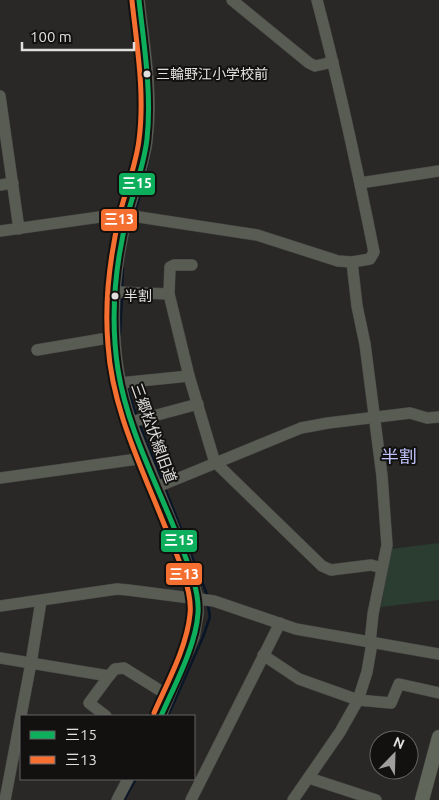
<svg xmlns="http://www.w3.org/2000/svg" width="439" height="800" font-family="Ubuntu,'Noto Sans JP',sans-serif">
<rect width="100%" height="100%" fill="#292826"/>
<polygon fill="#2b3d31" points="439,543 439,600 381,607 391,549"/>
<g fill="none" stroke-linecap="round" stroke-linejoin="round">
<g stroke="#071527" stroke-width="2.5">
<polyline points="135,212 144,181 150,152"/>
<polyline points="122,288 123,268"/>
<polyline points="120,335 122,296"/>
<polyline points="127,387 137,418"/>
<polyline points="139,423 162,481"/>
<polyline points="165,488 208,597"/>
<polyline points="168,716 203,637 210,617 208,605"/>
<polyline points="124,800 136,779"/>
</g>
<defs>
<g id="minor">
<path d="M139,0C144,46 153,94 147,140C144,165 135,188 128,213C110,281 108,355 131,422L183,551L198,598V614L194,637L161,716"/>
<polyline points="232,0 309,63 315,66 333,62"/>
<polyline points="0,96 19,229"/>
<polyline points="360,183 439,171"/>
<polyline points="0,185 13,183"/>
<path d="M0,231L128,213L139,217L257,235L338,261L352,262L370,259L374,252C357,167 339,83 317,0"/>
<polyline points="352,262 357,306 365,344 382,476 387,545 373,614 370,643"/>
<polyline points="192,265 174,265 170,267 169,294 189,376 215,463"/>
<polyline points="116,292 169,294"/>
<polyline points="37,350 114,337"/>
<polyline points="120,383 189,376"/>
<polyline points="131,422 198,404"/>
<polyline points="216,463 322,566 331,570 371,565 382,568"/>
<polyline points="0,478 145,458"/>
<polyline points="157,487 301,428 328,423 410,413 427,418 439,417"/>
<polyline points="0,606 117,589 128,590 214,601 296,629 439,654"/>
<polyline points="263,655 299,679 358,700 391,703 399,684 439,693"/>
<polyline points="0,658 109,676 89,703 106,716"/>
<polyline points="109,676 115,669 124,668 169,696"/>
<polyline points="309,778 376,800"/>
<polyline points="5,800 31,663 41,601"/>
<polyline points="117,800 128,779"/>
<polyline points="191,800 280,623"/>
<polyline points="293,800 340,732 358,700 367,672 372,643"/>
</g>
<polyline id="major" points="422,800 439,737"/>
</defs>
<use href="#minor" stroke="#464544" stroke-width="12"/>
<use href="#major" stroke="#464544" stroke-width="15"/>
<use href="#minor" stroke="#585c52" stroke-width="11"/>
<use href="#major" stroke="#606659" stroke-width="14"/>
<defs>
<path id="bus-1" d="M139,0C144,46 152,93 147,139C144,165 135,188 128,213C115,264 110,318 118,370C127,426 154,478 175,530C184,554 200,588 198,613C196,646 174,686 161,716"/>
<path id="bus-2" d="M132,1C137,47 145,94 139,140C136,165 126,189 120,213C110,256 104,300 108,345C112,408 141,466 164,524C174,548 193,589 190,614C187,647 167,683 154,713"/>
</defs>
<use href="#bus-1" stroke="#121110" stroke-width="9"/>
<use href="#bus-2" stroke="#121110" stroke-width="9"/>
<use href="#bus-1" stroke="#0daf5c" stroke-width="5"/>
<use href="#bus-2" stroke="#f46f30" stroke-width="5"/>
</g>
<g fill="#e1dfde" stroke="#121110" stroke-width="2">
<circle cx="147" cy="74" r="4.5"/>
<circle cx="115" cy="296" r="4.5"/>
</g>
<g text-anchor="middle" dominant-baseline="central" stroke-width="4" stroke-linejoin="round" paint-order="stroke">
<g font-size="14" fill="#e1dfde" stroke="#121110" text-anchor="start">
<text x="156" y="74">三輪野江小学校前</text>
<text x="124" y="296">半割</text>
</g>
<g font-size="15" fill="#e1dfde" stroke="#121110">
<text transform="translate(154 433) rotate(70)">三郷松伏線旧道</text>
</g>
<g font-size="18" fill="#bec1fa" stroke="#121110">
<text x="399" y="456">半割</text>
</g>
</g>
<g stroke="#121110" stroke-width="2">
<rect x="118" y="172" width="38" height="24" rx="5" fill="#0daf5c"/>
<rect x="100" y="208" width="38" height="24" rx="5" fill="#f46f30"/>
<rect x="160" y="529" width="38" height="24" rx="5" fill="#0daf5c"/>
<rect x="165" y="562" width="38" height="24" rx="5" fill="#f46f30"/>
</g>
<g font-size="14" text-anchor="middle" font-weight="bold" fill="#fff">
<text x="137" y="188">三15</text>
<text x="119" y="224">三13</text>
<text x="179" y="545">三15</text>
<text x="184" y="579">三13</text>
</g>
<rect x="20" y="715" width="175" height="65" fill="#121110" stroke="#656362"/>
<rect x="30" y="731" width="25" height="8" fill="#0daf5c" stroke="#656362"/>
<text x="65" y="740" font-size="15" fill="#e1dfde">三15</text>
<rect x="30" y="756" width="25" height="8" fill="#f46f30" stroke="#656362"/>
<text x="65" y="765" font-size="15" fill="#e1dfde">三13</text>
<g transform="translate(394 755) rotate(23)"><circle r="24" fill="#121110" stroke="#656362"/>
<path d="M0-4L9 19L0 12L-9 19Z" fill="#a19f9e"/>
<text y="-8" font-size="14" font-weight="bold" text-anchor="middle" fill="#e1dfde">N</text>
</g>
<path d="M22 42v8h112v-8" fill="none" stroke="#e1dfde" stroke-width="2.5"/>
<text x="30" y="42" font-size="15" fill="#e1dfde" stroke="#121110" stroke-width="4" paint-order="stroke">100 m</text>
</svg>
